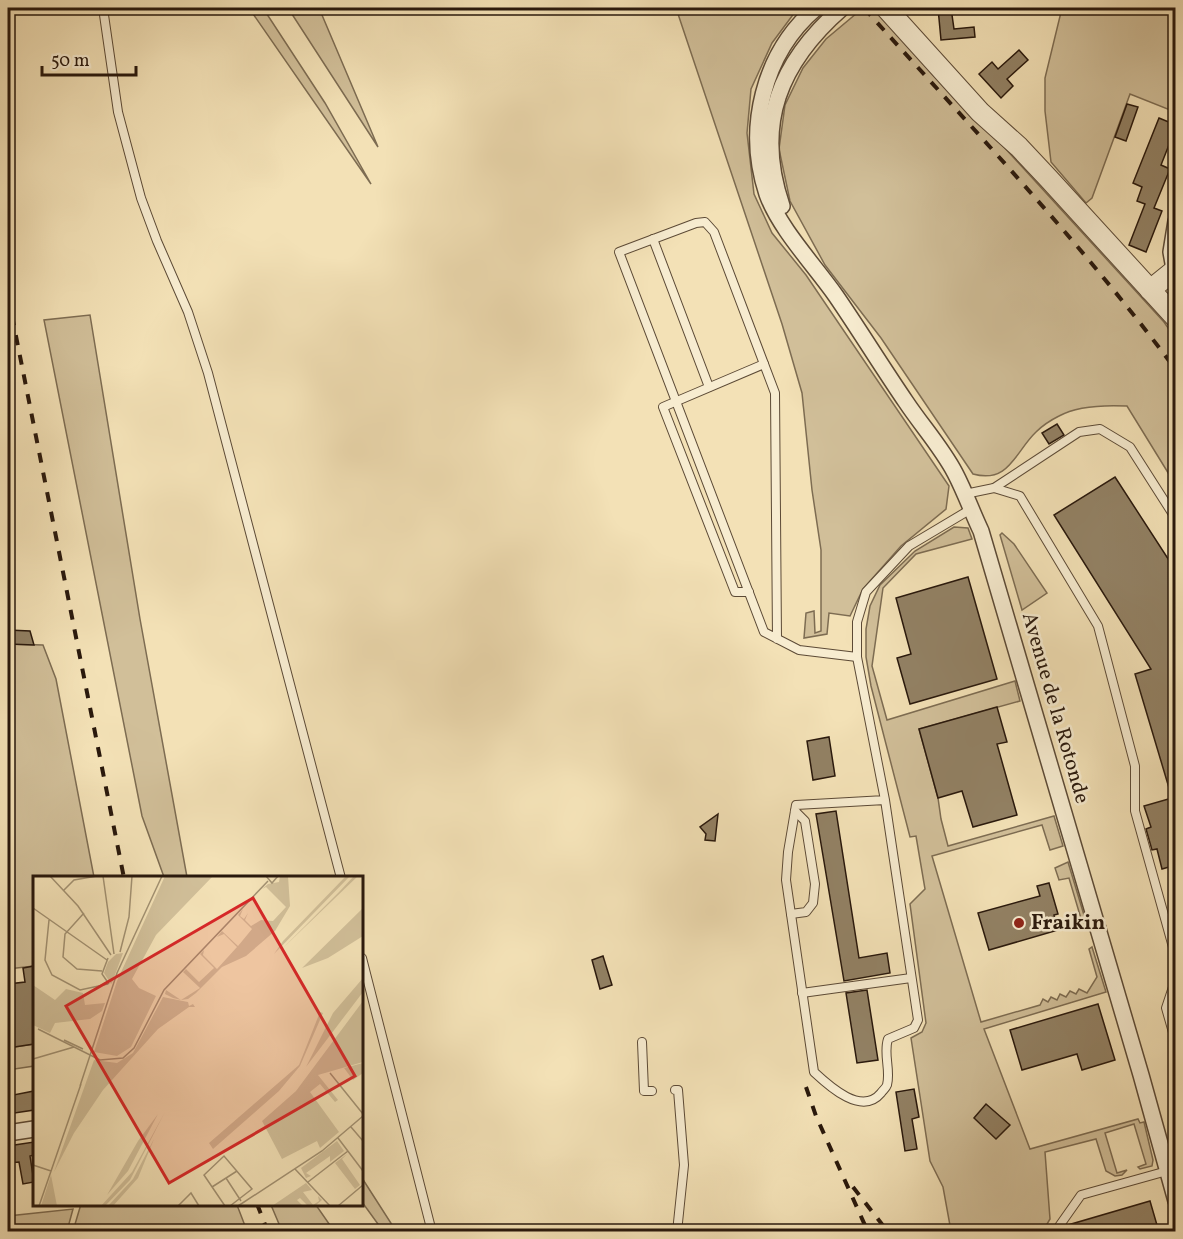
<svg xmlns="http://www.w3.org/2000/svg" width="1183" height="1239" font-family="Vollkorn,serif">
<rect width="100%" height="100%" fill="#f3e1b6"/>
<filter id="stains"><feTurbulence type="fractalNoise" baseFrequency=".00333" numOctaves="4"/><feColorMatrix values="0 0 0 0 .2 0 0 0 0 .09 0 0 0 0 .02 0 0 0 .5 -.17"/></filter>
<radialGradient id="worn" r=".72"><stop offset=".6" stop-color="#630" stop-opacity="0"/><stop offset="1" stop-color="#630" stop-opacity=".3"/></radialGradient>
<g fill="#d1bf99" stroke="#7d6c52" stroke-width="1.5">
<polygon points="249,8 263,8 325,103 371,184"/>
<polygon points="288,8 319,8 378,147"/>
<polygon points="676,8 798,8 772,43 751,89 747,133 754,194 772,233 806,275 949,486 946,509 901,546 863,589 850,616 829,613 827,634 804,638 806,613 814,611 815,633 821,631 821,550 812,490 802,393 782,324"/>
<path d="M863,8H877L1164,322L1175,338V484L1127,406C1106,405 1077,406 1059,416C1051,420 1042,426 1036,432C1015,452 1009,484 973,474L881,338L825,265L790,201L779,149L785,105L803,68L826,39Z"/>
<polygon points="1062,8 1175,8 1175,112 1130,94 1092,198 1086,203 1051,162 1045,111 1045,78"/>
<polygon points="90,315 140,619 187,877 164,877 142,816 44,320"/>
<polygon points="954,527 968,528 972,539 916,554 883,588 872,666 887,720 1015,681 1020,701 919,729 938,798 941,819 948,846 1054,816 1063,846 1050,850 1042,825 932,856 981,1022 1040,1005 1043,999 1048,1002 1051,997 1057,1000 1060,994 1066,997 1070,991 1076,994 1079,989 1087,993 1097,977 1089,949 1092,947 1106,992 984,1029 1030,1149 1138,1119 1140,1123 1144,1122 1153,1160 1152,1166 1140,1169 1138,1167 1146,1164 1134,1124 1105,1133 1117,1173 1127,1170 1122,1175 1115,1176 1106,1171 1096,1139 1045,1152 1050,1219 1043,1231 951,1231 943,1187 930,1161 911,1038 922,1032 926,1023 910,904 925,889 916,836 910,837 871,686 866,657 866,629 870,606 880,585 915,551"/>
<polygon points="1002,533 1014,544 1047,593 1022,610 1000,535"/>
<polygon points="8,644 43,645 56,679 94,877 34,878 34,966 8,969"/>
<polygon points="1068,862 1087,925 1074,929 1073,925 1082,922 1069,878 1059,880 1055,868"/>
<polygon points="34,1044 34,1066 8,1070 8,1048"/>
<polygon points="362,1178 396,1231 383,1231 362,1202"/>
<polygon points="81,1204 237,1205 247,1231 73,1231"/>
<polygon points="271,1205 316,1205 334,1231 282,1231"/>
<polygon points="73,1209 67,1231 8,1231 8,1216"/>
</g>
<g fill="#928164" stroke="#29180c" stroke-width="1.5">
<polygon points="938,8 951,8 954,29 974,27 975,37 941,40"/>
<polygon points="1019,50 1028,60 1007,79 1013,86 1001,98 979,74 992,62 998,69"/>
<polygon points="1127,104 1138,107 1126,141 1115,137"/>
<polygon points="1159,118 1176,125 1176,127 1161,165 1170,169 1154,208 1162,211 1146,252 1129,245 1145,204 1137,201 1142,187 1133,183"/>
<polygon points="1057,424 1064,435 1049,444 1042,433"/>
<polygon points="1115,477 1176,571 1176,865 1162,869 1157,849 1152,850 1146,829 1151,827 1144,806 1172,798 1135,674 1151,669 1054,515"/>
<polygon points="968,577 997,679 910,704 897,658 911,654 896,598"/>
<polygon points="8,630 30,631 34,645 8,644"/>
<polygon points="997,707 1007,742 997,744 1017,815 973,827 962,791 938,798 919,729"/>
<polygon points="829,737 835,776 813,780 807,741"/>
<polygon points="836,811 859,958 887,953 890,973 844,981 816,814"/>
<polygon points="718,814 715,841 705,840 706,834 700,827"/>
<polygon points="1049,883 1058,914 1054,915 1058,930 989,950 978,913 1040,896 1037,886"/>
<polygon points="603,956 612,985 600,989 592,960"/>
<polygon points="34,966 34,1044 8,1048 8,984 25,982 23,968"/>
<polygon points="867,990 878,1060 857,1063 846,993"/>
<polygon points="1098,1004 1115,1060 1082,1070 1077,1054 1022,1070 1010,1030"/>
<polygon points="914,1089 919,1117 912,1119 917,1149 905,1151 896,1092"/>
<polygon points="34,1091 34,1110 8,1114 8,1096"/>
<polygon points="986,1104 1010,1125 996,1139 974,1118"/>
<polygon points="34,1142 34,1155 30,1156 34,1182 23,1184 19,1162 8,1163 8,1146"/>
<polygon points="1150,1201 1159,1232 1063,1232 1068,1225"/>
</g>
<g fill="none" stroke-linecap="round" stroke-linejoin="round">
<defs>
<g id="service">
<polyline points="103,8 118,112 141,198 157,241 188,312 208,373 341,878"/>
<polyline points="653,239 709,387"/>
<polyline points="994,488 1020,496 1098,626 1135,766 1135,811 1176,958"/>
<polyline points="965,494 994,488 1079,432 1100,429 1130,447 1176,519"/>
<polyline points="749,592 735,592 663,407 764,364"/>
<polyline points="777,639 775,393 714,232 705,222 696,223 619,252 764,632 799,650 857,657"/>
<path d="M885,800L796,805L788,852L786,880L814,1072C830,1087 862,1116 881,1093C883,1090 886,1088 887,1085C891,1070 883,1054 888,1039L914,1028L918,1020L885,800L857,657V622L866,592L909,546L971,509"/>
<polyline points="791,914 806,912 813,903 815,884 805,821 795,811"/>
<polyline points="362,958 432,1232"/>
<polyline points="1176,978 1166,1008 1176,1043"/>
<polyline points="802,993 911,978"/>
<polyline points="642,1042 644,1091 652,1091"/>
<polyline points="675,1090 678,1090 684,1165 677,1232"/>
<polyline points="1055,1232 1081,1195 1167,1171"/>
</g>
<g id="minor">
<path d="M816,8C763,53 745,129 767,194C779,228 815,266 836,296C860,331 882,367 906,402C922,426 942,448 955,473C965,492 972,512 981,531L1141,1075L1176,1201"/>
<path d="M782,206C754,124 780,62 842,8"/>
<polyline points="1174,269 1171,252 1176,221"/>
<polyline points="8,1133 34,1129"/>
</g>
<g id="tertiary">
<polyline points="886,8 980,112 1019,147 1049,179 1176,318"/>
<polyline points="1150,290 1176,269"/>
</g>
</defs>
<use href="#service" stroke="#5c4a36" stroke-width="10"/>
<use href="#minor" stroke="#5c4a36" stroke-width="18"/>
<use href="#tertiary" stroke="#5c4a36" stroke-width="22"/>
<use href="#service" stroke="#f7ecd0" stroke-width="8"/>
<use href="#minor" stroke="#f7ecd0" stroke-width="15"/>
<use href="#tertiary" stroke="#f7ecd0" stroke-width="20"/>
<g stroke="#29180c" stroke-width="4" stroke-dasharray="10 10" stroke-linecap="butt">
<path d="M864,8C970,126 1081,242 1176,370"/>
<polyline points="8,296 124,878"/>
<polyline points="806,1087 816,1116 868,1232"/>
<polyline points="853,1187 888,1232"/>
<polyline points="257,1204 268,1232"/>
</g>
</g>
<circle fill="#8f2418" stroke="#f7ecd0" stroke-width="2" cx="1019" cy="923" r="6"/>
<g text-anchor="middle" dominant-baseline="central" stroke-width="5" stroke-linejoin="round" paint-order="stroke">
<g font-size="21" fill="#29180c" stroke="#f7ecd0">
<text transform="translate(1055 708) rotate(74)">Avenue de la Rotonde</text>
</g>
<g font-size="21" font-weight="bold" fill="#29180c" stroke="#f7ecd0" text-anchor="start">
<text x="1031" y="923">Fraikin</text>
</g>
</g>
<g transform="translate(33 876)">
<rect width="330" height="330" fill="#f3e1b6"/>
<path d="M132,0H180L123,59L99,103L106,112L123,120L98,171L84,180L61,176L84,105ZM247,0H255L257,30L242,55L213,80L189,91L163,117L155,123L148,124L140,122L132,118L133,114L148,124L167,112L150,96L153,93L166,106L181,92L167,78L171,74L170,79L184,93L204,71L191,58L184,61L189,55L205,70L219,53L205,39L210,33L207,40L211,43L215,37L212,44L218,50L228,44L240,45L253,31L233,11L229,13L235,8L246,6ZM313,0H317L241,78L250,65ZM321,0H325L249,73L306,16ZM330,32V60L295,82L269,92ZM90,77L79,107L78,108L71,97L75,86L83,78ZM330,102V116L273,191L300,137ZM0,109L22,124L33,113L50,117L52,129L72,127L69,135L57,143L22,147L17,157L0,149ZM130,121L155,126L156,130L160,128L162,131H156L125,153L70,214L41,257L21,296L61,184L84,187L100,177ZM330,125V186L285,199L305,224L302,226L287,208L277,216L306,256L287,272L284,265L249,283L229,245L263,215ZM287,136L290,137L267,190L246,215L180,273L176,267L266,189ZM330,187V197L320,204L311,192ZM132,236L97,304L72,330H68L99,296ZM125,238L95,295L74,319L105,265ZM121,263L105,302L80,330H75L100,303ZM304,265L311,275L297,286V280L273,297L278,300L273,302L268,292ZM314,278L309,283L327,309L322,313L302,287ZM18,299L24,330H8ZM273,307L279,314L270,316L280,329L286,325L285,320L289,324L282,330H275L267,322L264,324L270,330H239Z" fill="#d1bf99"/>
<path fill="none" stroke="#a29172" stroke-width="1.5" d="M17,0L45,30L78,79M70,0L81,78M233,0L239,7L245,0M31,14L41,4L64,0M0,32L74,84M51,37L32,58L30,81L44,93L69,95M16,44L12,84L19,99L47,114L75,108M87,76L96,41L99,0M75,82L69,98L76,108M5,153L67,184L90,182L101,172L131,114L235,5M31,164L50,173M0,183L41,171M297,197L330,238M47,210L84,97L129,0M318,251L330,265M305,262L330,295M0,289L18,295M262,293L297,330M193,302L208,325M275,306L315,275M179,311L204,295M6,330L48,208M145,330L158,317L166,330M192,330L171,299L191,280L219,313L197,330M205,330L289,275L330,240M305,330L330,309"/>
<path fill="#d62828" fill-opacity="0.15" stroke="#d62828" stroke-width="3" d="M220,22L322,200L136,307L33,130Z"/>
<rect width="330" height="330" fill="none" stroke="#29180c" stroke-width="3"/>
</g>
<rect width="1183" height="1239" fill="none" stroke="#f3e1b6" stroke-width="30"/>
<rect x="9" y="9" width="1165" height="1221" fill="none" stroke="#29180c" stroke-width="3"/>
<rect x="15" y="15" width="1153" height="1209" fill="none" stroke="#29180c" stroke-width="1.5"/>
<path d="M42 66v9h94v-9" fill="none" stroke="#29180c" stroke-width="3"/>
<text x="51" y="66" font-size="18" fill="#29180c" stroke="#f7ecd0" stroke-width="4.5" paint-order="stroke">50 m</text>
<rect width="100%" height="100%" filter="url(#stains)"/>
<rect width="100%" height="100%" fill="url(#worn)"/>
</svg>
